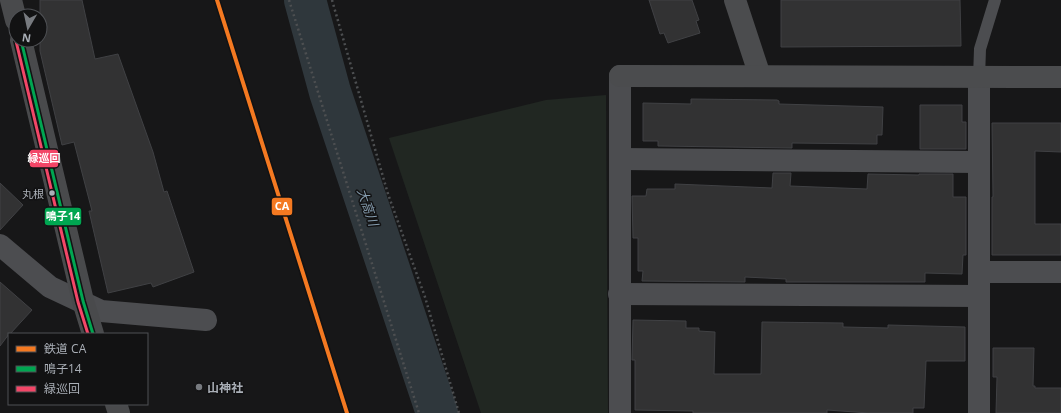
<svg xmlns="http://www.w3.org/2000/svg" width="1061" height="413" font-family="'Open Sans','Noto Sans JP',sans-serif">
<rect width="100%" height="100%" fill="#171718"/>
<polygon fill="#212722" points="606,95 608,413 481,413 389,138 546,100"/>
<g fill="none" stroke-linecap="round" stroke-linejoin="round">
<polyline stroke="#2f373c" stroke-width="42" points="305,0 330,92 437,413"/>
</g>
<g fill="#323233" stroke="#404144">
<polygon points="40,0 82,0 95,59 118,54 153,152 164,192 167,191 194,272 153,287 151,283 108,293 89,211 92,211 74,142 62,145 40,51"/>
<polygon points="649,0 692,0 699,20 696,21 700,33 668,43 664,33 660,34"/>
<polygon points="781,0 960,0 961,46 781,47"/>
<polygon points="691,99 777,100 779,101 779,104 883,107 882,135 877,135 877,144 792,143 792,148 658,146 658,141 643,141 643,103 691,104"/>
<polygon points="920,105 962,105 962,122 966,122 966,149 920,149"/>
<polygon points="992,123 1061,123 1061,152 1035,151 1035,224 1061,224 1061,255 992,255 992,197 993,197"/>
<polygon points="773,173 791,173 790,186 867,189 868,174 919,175 919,174 953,174 953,197 966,197 966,255 963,255 962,274 925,273 925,282 786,282 786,279 745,277 745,282 642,281 643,271 638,271 638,238 633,238 632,196 646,196 647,189 675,189 675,184 772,188"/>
<polygon points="0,183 23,205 0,230"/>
<polygon points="0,282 32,310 10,334 9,334 0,346"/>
<polygon points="633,320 686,321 686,328 699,328 699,331 715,332 714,374 761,374 762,322 843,323 843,327 888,328 888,325 965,327 965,361 926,361 924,408 913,408 913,413 869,413 827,410 827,413 693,413 693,411 635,410 635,360 632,360"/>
<polygon points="993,348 1034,348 1033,386 1035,386 1035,388 1061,388 1061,413 996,413 997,377 993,377"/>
</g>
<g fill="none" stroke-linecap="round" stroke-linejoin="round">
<g stroke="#4d4f51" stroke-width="2.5" stroke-dasharray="2 3" stroke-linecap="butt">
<polyline points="289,0 419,413"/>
<polyline points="332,0 388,194 425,297 459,413"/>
</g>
<polyline stroke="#4c4d50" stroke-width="12" points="979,78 980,49 995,0"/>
<g stroke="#4c4d50" stroke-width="22">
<polyline points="620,159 979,162"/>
<polyline points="0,245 50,287 101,311 206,320"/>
<polyline points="979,272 1061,272"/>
<polyline points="619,294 979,296"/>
<polyline points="620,413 620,76"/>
<polyline points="979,413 979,78"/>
</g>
<g stroke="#4b4c4e" stroke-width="22">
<polyline points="735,0 760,76"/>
<polyline points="620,76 1061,77"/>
</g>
<g stroke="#494a4c" stroke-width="22">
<polyline points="11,0 16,20"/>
<polyline points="21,40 83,301 93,334"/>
<polyline points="116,404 119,413"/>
</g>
<defs>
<polyline id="bus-1" points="21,40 83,301 93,334"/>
<polyline id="bus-2" points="16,41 78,302 88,334"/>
</defs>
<use href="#bus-1" stroke="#121213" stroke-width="6"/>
<use href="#bus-2" stroke="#121213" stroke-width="6"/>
<use href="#bus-1" stroke="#00a651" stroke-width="3"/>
<use href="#bus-2" stroke="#f34667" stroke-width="3"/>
<defs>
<polyline id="rail-1" points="217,0 347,413"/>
</defs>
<use href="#rail-1" stroke="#121213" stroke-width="7"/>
<use href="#rail-1" stroke="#f47921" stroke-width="4"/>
</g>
<circle fill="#aaafb7" stroke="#121213" stroke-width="1.5" cx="52" cy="193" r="3.5"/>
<circle fill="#777a7f" stroke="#121213" stroke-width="1.5" cx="199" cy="387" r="4"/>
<g text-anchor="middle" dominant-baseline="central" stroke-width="3" stroke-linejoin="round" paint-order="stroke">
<g font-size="11" fill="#aaafb7" stroke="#121213" text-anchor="end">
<text x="44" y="193">丸根</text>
</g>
<g font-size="12" font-weight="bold" fill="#aaafb7" stroke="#121213" text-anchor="start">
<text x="207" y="387">山神社</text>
</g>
<g font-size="13" font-style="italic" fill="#859cae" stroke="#121213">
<text transform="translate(368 207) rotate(71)">大高川</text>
</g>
</g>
<g stroke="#121213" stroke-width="1.5">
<rect x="29" y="149" width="30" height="19" rx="4" fill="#f34667"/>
<rect x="271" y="197" width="22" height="19" rx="4" fill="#f47921"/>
<rect x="44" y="207" width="38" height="19" rx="4" fill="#00a651"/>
</g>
<g font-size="11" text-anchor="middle" font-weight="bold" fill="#fff">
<text x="44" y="162">緑巡回</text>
<text x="282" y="210">CA</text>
<text x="63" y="220">鳴子14</text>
</g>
<rect x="8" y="333" width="140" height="72" fill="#121213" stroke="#4f5155"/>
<rect x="16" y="346" width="20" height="6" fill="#f47921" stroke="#4f5155"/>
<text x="44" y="353" font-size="12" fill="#aaafb7">鉄道 CA</text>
<rect x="16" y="366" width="20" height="6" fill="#00a651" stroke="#4f5155"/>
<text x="44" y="373" font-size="12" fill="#aaafb7">鳴子14</text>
<rect x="16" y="386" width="20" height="6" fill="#f34667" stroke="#4f5155"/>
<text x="44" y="393" font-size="12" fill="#aaafb7">緑巡回</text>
<g transform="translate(28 28) rotate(189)"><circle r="19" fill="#121213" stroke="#4f5155"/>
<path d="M0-3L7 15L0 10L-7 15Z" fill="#777a7f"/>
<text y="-6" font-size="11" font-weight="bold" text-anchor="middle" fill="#aaafb7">N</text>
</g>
</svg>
